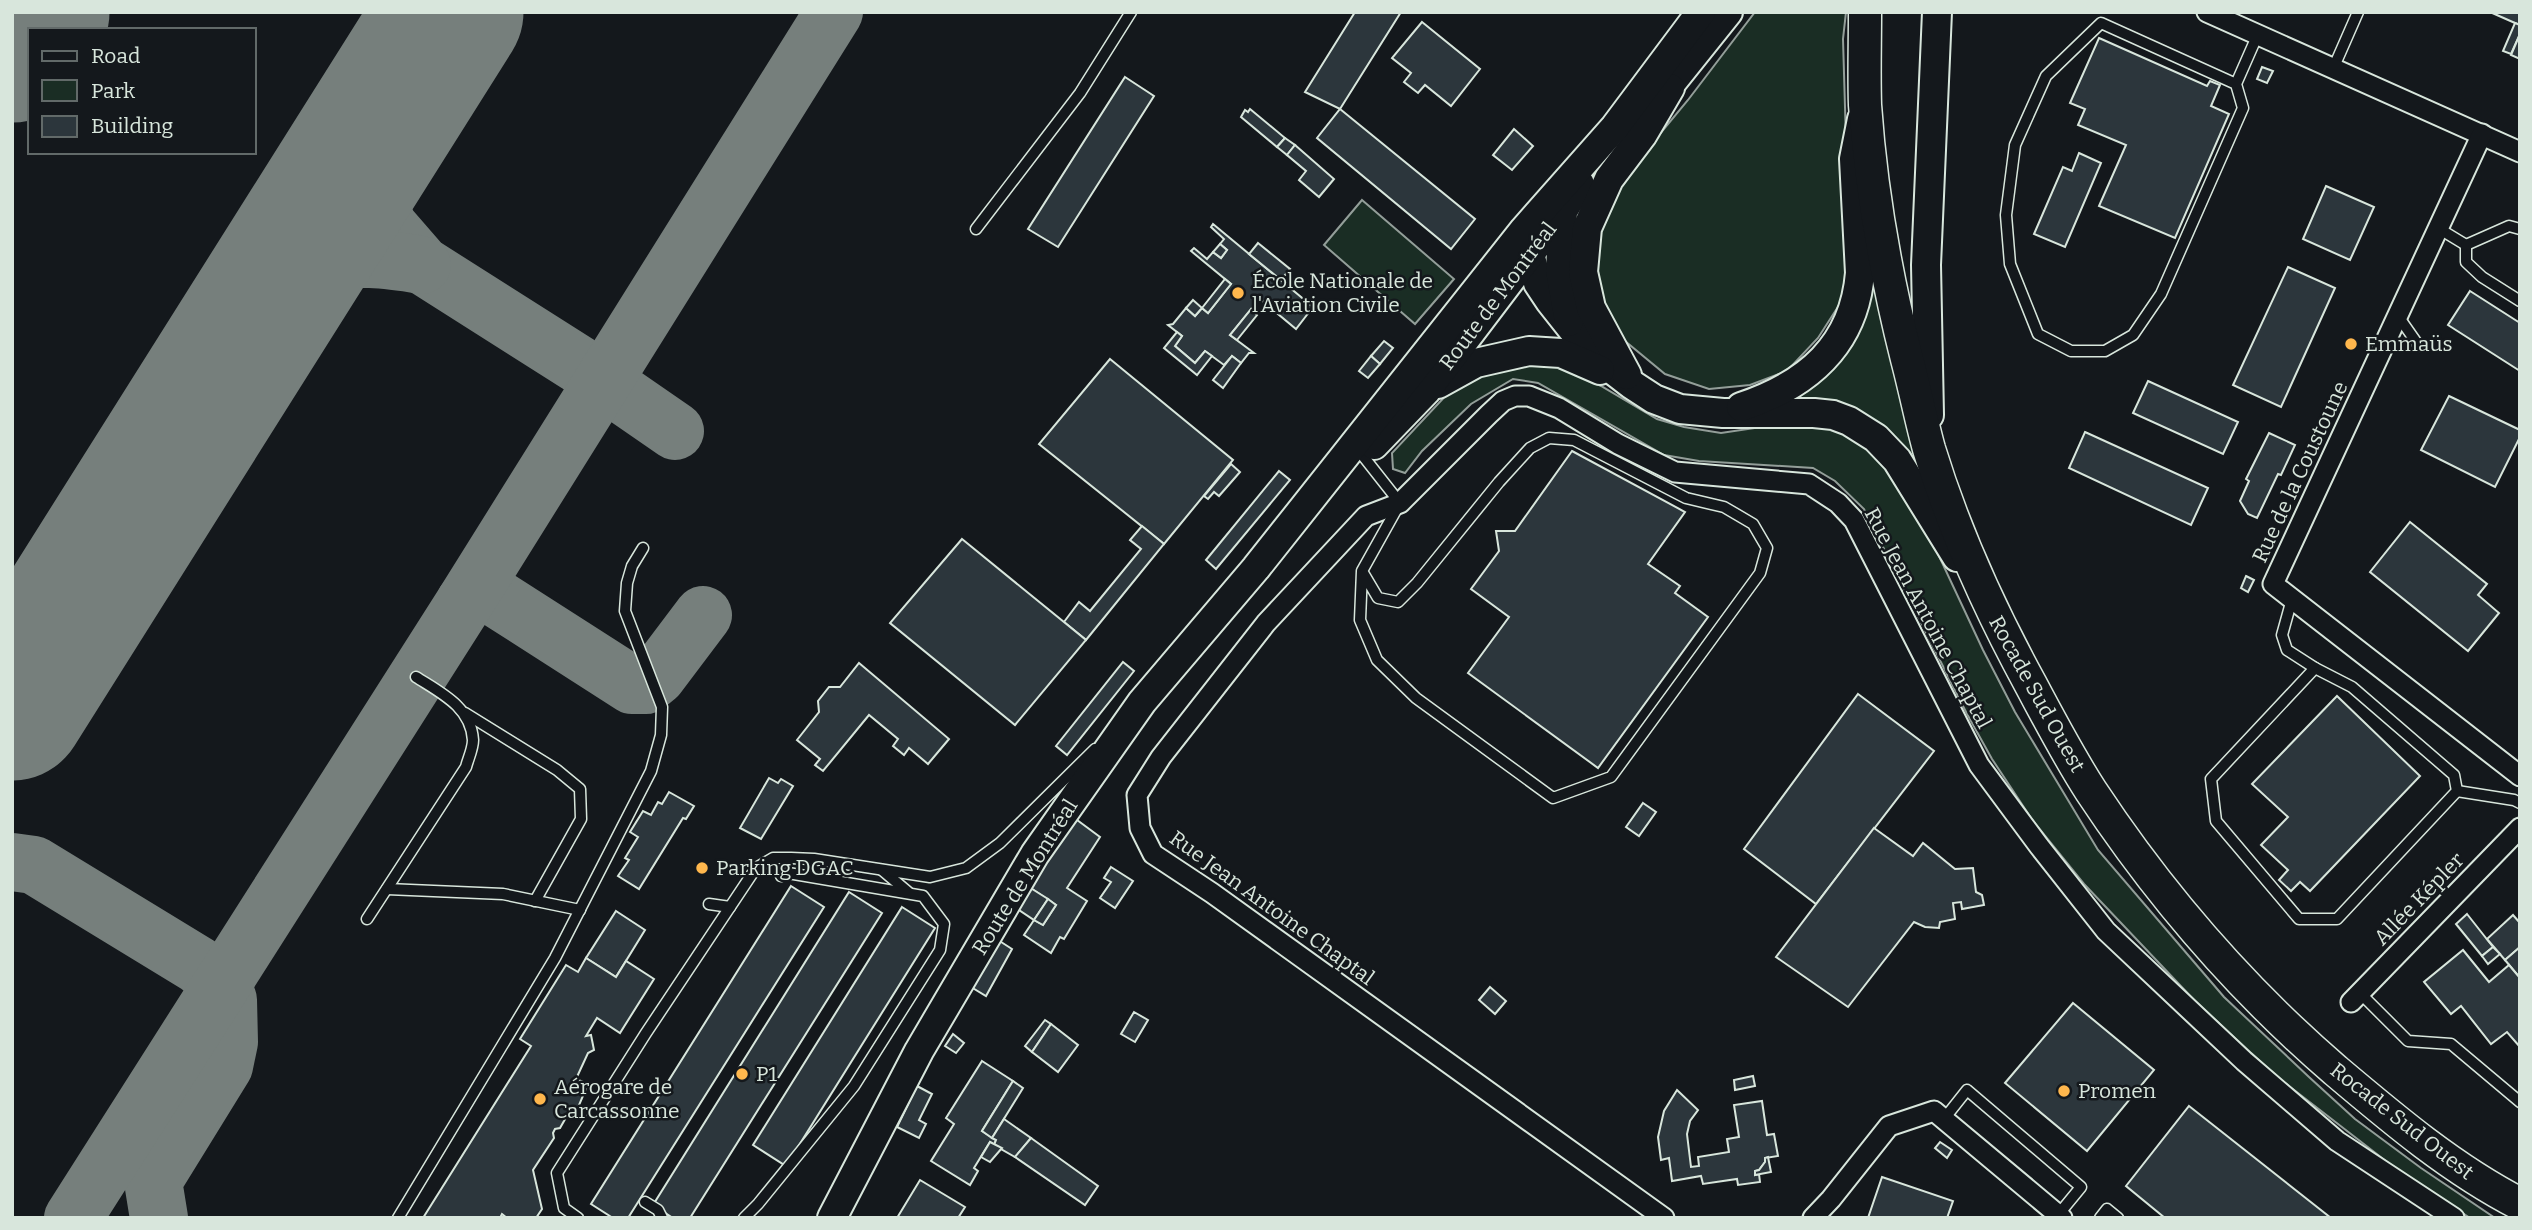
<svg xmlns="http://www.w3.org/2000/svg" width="2532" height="1230" font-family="Bitter,serif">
<rect width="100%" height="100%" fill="#14181c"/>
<g fill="#1a2d24" stroke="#939e99" stroke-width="2">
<polygon points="1755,12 1846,12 1843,39 1849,243 1843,299 1818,338 1787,371 1750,385 1709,389 1665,374 1625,341 1609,323 1598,299 1595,255 1608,207 1621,181 1688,100"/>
<polygon points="1362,200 1454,279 1415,324 1324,245"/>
<polygon points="1874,267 1926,467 1918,467 1795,394"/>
<polygon points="1501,362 1558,364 1601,386 1657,419 1684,427 1721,433 1789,423 1823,424 1849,433 1879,457 1909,492 1983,650 2015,712 2098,850 2224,997 2309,1077 2355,1119 2421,1168 2495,1218 2470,1218 2391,1165 2276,1076 2196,1002 2084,884 2033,821 1992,759 1967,714 1864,509 1835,481 1813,468 1699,461 1664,455 1538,383 1513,379 1471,404 1422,451 1405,473 1393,469 1392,453 1451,390"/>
</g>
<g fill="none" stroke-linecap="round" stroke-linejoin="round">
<g stroke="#767f7c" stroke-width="58">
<polyline points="387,113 376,150 373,184 379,208 389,227 422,265 578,364 675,431"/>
<path d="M258,317C277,300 296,281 319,268C347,253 392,260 422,265"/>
<polyline points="465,602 482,594 493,596 632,685 646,685 657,676 703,615"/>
<polyline points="12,862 34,865 198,965 222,984 228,1000 229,1042 224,1066 153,1181 159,1218"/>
<polyline points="73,1218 465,602 834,12"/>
</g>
<g stroke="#767f7c" stroke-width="147">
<polyline points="12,49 36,12"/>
<polyline points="12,707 450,12"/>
</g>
</g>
<g fill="#2c363c" stroke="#d8e6dc" stroke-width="2">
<polygon points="1355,12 1401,12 1340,109 1305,92"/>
<polygon points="2490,12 2520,12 2520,25 2515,23"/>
<polygon points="1422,22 1480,69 1451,106 1425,85 1418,93 1404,82 1411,73 1392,58"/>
<polygon points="2515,23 2520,25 2520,34 2511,54 2503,51"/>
<polygon points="2520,34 2520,59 2511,55"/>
<polygon points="2099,38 2207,86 2210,81 2220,85 2211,106 2229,114 2175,238 2099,206 2126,145 2078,125 2085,109 2070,103"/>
<polygon points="2262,67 2273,71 2267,83 2257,79"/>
<polygon points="1125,77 1154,96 1058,247 1028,229"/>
<polygon points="1250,109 1285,138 1277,147 1241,117 1245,110 1248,112"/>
<polygon points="1340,109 1475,219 1451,249 1317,138"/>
<polygon points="1514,129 1533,146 1512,170 1493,155"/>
<polygon points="1285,138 1295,145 1287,155 1277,147"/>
<polygon points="1295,145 1334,179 1319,197 1299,180 1306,171 1287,155"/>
<polygon points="2079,153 2101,163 2065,247 2034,234 2063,167 2072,171"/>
<polygon points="2326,186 2374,207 2350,260 2303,239"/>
<polygon points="1213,224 1313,307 1296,329 1260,299 1230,335 1254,353 1249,353 1241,363 1232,356 1224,365 1205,351 1195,363 1175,346 1182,336 1168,325 1173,324 1186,308 1195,316 1202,308 1208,313 1231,284 1191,251 1194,248 1207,259 1213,252 1221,258 1227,250 1220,244 1224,239 1211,227"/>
<polygon points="1258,243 1290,269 1281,280 1249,254"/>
<polygon points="1220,244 1227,250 1221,258 1213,252"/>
<polygon points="2288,267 2335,288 2281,407 2233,385"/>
<polygon points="1225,279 1231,284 1208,313 1202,308"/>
<polygon points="2470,291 2520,323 2520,371 2448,325"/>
<polygon points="1193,300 1202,308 1195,316 1186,308"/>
<polygon points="1251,309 1257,315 1237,340 1230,335"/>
<polygon points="1177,332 1182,336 1175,346 1195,363 1205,351 1212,356 1197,375 1164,348"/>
<polygon points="1384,341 1393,348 1380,364 1371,356"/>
<polygon points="1232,356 1241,363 1223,388 1213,380"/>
<polygon points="1371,356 1380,364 1368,378 1359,371"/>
<polygon points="1110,359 1233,460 1164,544 1039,444"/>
<polygon points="2148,381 2238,422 2223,454 2133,413"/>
<polygon points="2449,396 2520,430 2520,437 2495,487 2421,450"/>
<polygon points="2085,432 2208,488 2191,525 2069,468"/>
<polygon points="2269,433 2295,445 2281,475 2278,474 2257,518 2248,514 2240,501 2249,481 2246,479"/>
<polygon points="1572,451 1685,512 1648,564 1680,586 1675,593 1708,617 1598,768 1468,673 1509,617 1471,589 1499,551 1496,531 1515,531"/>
<polygon points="1231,464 1240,472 1219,496 1214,492 1208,499 1204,496"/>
<polygon points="1279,471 1290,480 1216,569 1206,560"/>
<polygon points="2410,522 2487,584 2478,595 2499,613 2468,651 2370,572"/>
<polygon points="1142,526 1164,544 1086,640 1064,622 1079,602 1090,611 1141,549 1130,540"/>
<polygon points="962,539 1086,640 1015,725 890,623"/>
<polygon points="2246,576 2254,580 2248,592 2241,588"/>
<polygon points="1123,662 1134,671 1067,755 1056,746"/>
<polygon points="859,663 949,739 928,764 909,748 904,755 893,746 898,739 869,715 823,771 815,765 820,759 797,740 819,712 818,701 829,687 840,687"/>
<polygon points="1858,694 1934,751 1816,904 1744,849"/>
<polygon points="2337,696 2420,776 2310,891 2300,882 2291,891 2279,880 2288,870 2261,845 2288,817 2252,784"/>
<polygon points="769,778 778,783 781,779 793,786 761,839 740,828"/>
<polygon points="669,792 694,806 686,819 683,818 639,889 618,876 629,860 625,858 638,837 630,832 643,811 651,815 658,802 662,804"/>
<polygon points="1643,803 1656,812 1639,836 1626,827"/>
<polygon points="1073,817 1100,837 1067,888 1087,901 1064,939 1060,937 1051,953 1024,935 1034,920 1043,925 1056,905 1029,887"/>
<polygon points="1874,828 1913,856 1923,843 1955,869 1973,868 1976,892 1982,895 1984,905 1962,909 1961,902 1953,903 1955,919 1940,922 1939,928 1925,927 1914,922 1848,1007 1776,957"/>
<polygon points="1111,867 1133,881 1115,908 1100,898 1111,882 1104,878"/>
<polygon points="791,886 824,907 628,1218 613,1218 591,1204"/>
<polygon points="1029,887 1048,899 1034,920 1016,908"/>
<polygon points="849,892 882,913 690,1218 673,1218 653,1205"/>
<polygon points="1048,899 1056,905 1043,925 1034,920"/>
<polygon points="902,907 935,928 786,1166 753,1145"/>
<polygon points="616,911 645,930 616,977 586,958"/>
<polygon points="2467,914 2493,947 2482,956 2456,924"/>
<polygon points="2513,915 2520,923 2520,947 2505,960 2487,939"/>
<polygon points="998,940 1012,949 986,996 971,987"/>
<polygon points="2493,947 2500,954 2488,964 2482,956"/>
<polygon points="2520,947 2520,978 2505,960"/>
<polygon points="2463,950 2489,982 2509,965 2520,978 2520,1047 2507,1032 2491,1044 2461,1006 2451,1014 2424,982"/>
<polygon points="586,958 616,977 626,961 654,979 620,1033 597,1018 586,1036 591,1035 594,1050 588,1053 576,1079 588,1084 574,1117 568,1114 560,1128 555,1129 553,1133 554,1138 533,1170 542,1209 536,1218 507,1218 502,1214 500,1218 423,1218 531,1046 520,1039 566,965 578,972"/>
<polygon points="1490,987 1506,1001 1495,1014 1479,1000"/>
<polygon points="2073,1003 2154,1070 2087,1151 2005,1083"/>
<polygon points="1134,1012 1148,1020 1135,1042 1121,1034"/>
<polygon points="1045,1020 1051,1024 1032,1052 1025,1046"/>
<polygon points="1051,1024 1078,1045 1058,1072 1032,1052"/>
<polygon points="953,1034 964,1043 956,1053 945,1046"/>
<polygon points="982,1061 1013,1081 982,1131 996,1140 994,1145 990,1142 974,1168 978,1171 970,1185 931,1161 954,1124 946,1118"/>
<polygon points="1753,1076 1755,1086 1735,1090 1734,1080"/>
<polygon points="1013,1081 1023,1088 992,1138 982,1131"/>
<polygon points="917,1086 932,1094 919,1120 926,1124 919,1138 897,1127"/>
<polygon points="1677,1090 1698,1110 1690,1121 1687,1134 1691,1167 1699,1166 1698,1157 1729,1152 1727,1139 1739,1137 1734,1105 1762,1101 1767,1135 1774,1134 1778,1156 1765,1158 1765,1162 1759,1170 1755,1171 1755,1175 1759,1174 1760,1182 1738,1185 1737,1179 1703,1184 1701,1176 1672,1181 1669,1158 1661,1160 1658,1137 1664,1111"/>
<polygon points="2189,1106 2331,1218 2165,1218 2126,1186"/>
<polygon points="1004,1119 1031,1138 1015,1157 994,1145 996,1140 992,1138"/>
<polygon points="1031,1138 1098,1186 1085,1205 1015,1157"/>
<polygon points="990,1142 1002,1148 990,1162 981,1157"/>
<polygon points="1940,1142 1952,1150 1947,1158 1935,1148"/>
<polygon points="1768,1157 1771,1172 1755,1175 1755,1171 1759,1170 1765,1162 1765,1158"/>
<polygon points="1882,1177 1953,1201 1947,1218 1868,1218"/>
<polygon points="920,1180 965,1207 958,1218 897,1218"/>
</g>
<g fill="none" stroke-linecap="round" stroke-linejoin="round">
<defs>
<g id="lane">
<polyline points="2333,69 2358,12"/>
<polyline points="2236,84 2101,23 2046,76 2015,145 2006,215 2010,264 2038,334 2071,351 2105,351 2133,335 2161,294 2243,108 2236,84 2258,34"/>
<polyline points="2438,228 2466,245"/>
<polyline points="976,229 1080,93 1131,12"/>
<polyline points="2466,245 2466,262 2482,277 2520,301"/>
<polyline points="2466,245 2509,226 2520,229"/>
<polyline points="2398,316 2419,346"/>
<polyline points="1362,571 1378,598 1398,602 1417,583 1499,482 1530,448 1549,438 1574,440 1686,498 1724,507 1753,524 1767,548 1760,573 1611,777 1553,798 1416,698 1377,660 1360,620 1362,571 1400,503 1363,456"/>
<polyline points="2292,599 2282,635 2287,650 2315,668"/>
<polygon points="2315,668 2352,687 2454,775 2457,791 2337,919 2299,919 2216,821 2211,779"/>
<polyline points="465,713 557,770 580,789 581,819 535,901"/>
<polyline points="2457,791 2514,800 2520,803"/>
<polyline points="882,870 908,892"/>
<polyline points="387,889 503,894 580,910"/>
<polyline points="709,904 730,907"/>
<path d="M367,919L466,767C468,759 473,749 473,740C471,707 441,693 416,677"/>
<polyline points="2360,993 2408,1041 2451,1044 2520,1102"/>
<polyline points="1944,1119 1967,1090 2081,1187 2058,1215"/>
<polyline points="645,1202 658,1210 662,1218"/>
<polyline points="398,1218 555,958 651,771 661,735 662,707 625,611 627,583 632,566 643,548"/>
<polyline points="578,1218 564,1208 557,1173 646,1033 756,868 773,858 791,858 814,859 930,877 966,868 1000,843 1095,749"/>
<polyline points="744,1218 758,1204 854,1086 940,950 944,924 923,896 788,873 781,876"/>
<polyline points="2100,1218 2107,1209 2118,1218"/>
</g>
<g id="street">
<polyline points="2207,12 2520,152"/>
<polyline points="2482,134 2273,584 2520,776"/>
<polyline points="2351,1002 2520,828"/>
<polyline points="1664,1218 1212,893 1153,854 1140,828 1137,795 1161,757 1266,623 1366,516 1400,503 1489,414 1503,401 1515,396 1529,396 1559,408 1618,444 1675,472 1809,484 1838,503 1854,520 1979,765 2039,846 2106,931 2244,1061 2337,1141 2454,1218"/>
<polyline points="1813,1218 1831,1199 1889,1126 1934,1111 2062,1218"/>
</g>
<g id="secondary">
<polyline points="1656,102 1728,12"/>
<polyline points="1526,240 1538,283 1550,301 1592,354 1631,384 1654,399 1680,409 1723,413 1814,413 1833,415 1849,421 1876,438 1897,460 1957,557"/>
<polyline points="1569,322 1560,271 1563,211 1580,184"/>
<polyline points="1627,375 1591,308 1583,272 1587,228 1609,179 1643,134 1670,88"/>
<polyline points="1438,384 1476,363 1529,351 1561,353 1600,370"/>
<path d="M1741,407C1807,385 1854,346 1860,273L1854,159L1862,119"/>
<polyline points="1929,415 1926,265 1937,12"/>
<polyline points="1374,445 1426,391 1536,246"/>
<polyline points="832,1218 919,1051 1035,854 1142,702 1256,568 1524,230 1615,127 1701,12"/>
</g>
<path id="primary" d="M1865,12C1865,43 1864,74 1865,105C1871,191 1886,276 1907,359C1915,389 1921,420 1929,449C1954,531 1990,610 2031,685C2050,721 2069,757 2091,791C2159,894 2241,989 2335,1070C2393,1119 2452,1169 2520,1204"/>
</defs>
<use href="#lane" stroke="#d8e6dc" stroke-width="13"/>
<use href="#street" stroke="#d8e6dc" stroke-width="23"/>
<use href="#secondary" stroke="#d8e6dc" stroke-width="32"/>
<use href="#primary" stroke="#d8e6dc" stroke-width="35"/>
<use href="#lane" stroke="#14181c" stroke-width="10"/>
<use href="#street" stroke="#14181c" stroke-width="19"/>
<use href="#secondary" stroke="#14181c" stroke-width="28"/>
<use href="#primary" stroke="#14181c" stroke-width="32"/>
</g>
<g fill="#ffb74d" stroke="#14181c" stroke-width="2.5">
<circle cx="1238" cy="293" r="7"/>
<circle cx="2351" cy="344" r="7"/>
<circle cx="702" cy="868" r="7"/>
<circle cx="742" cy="1074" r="7"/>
<circle cx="2064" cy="1091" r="7"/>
<circle cx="540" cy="1099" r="7"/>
</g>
<g text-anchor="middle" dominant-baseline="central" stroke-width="5" stroke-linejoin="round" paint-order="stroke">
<g font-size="21" fill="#d8e6dc" stroke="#14181c" text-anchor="start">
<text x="1252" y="281">École Nationale de<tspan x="1252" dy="24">l'Aviation Civile</tspan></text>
<text x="2365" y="344">Emmaüs</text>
<text x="716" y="868">Parking DGAC</text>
<text x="756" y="1074">P1</text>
<text x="554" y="1087">Aérogare de<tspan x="554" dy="24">Carcassonne</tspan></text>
<text x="2078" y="1091">Promen</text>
</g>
<g font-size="21" fill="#d8e6dc" stroke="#14181c">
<text transform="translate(1498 296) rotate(-53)">Route de Montréal</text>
<text transform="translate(2300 472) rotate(-65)">Rue de la Coustoune</text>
<text transform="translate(1928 618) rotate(62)">Rue Jean Antoine Chaptal</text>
<text transform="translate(2037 694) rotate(61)">Rocade Sud Ouest</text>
<text transform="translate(1025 877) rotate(-58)">Route de Montréal</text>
<text transform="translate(2419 899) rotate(-46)">Allée Képler</text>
<text transform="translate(1272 908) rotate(36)">Rue Jean Antoine Chaptal</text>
<text transform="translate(2402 1121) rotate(38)">Rocade Sud Ouest</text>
</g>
</g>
<rect width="2532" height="1230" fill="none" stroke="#d8e6dc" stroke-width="28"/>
<rect x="28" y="28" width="228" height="126" fill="#14181c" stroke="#626a69" stroke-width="2"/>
<rect x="42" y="51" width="35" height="10" fill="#14181c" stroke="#626a69" stroke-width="2"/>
<text x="91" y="63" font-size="21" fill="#d8e6dc">Road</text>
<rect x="42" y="80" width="35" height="21" fill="#1a2d24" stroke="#626a69" stroke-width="2"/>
<text x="91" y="98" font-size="21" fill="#d8e6dc">Park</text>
<rect x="42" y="116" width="35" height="21" fill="#2c363c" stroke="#626a69" stroke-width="2"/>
<text x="91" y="133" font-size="21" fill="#d8e6dc">Building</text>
</svg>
